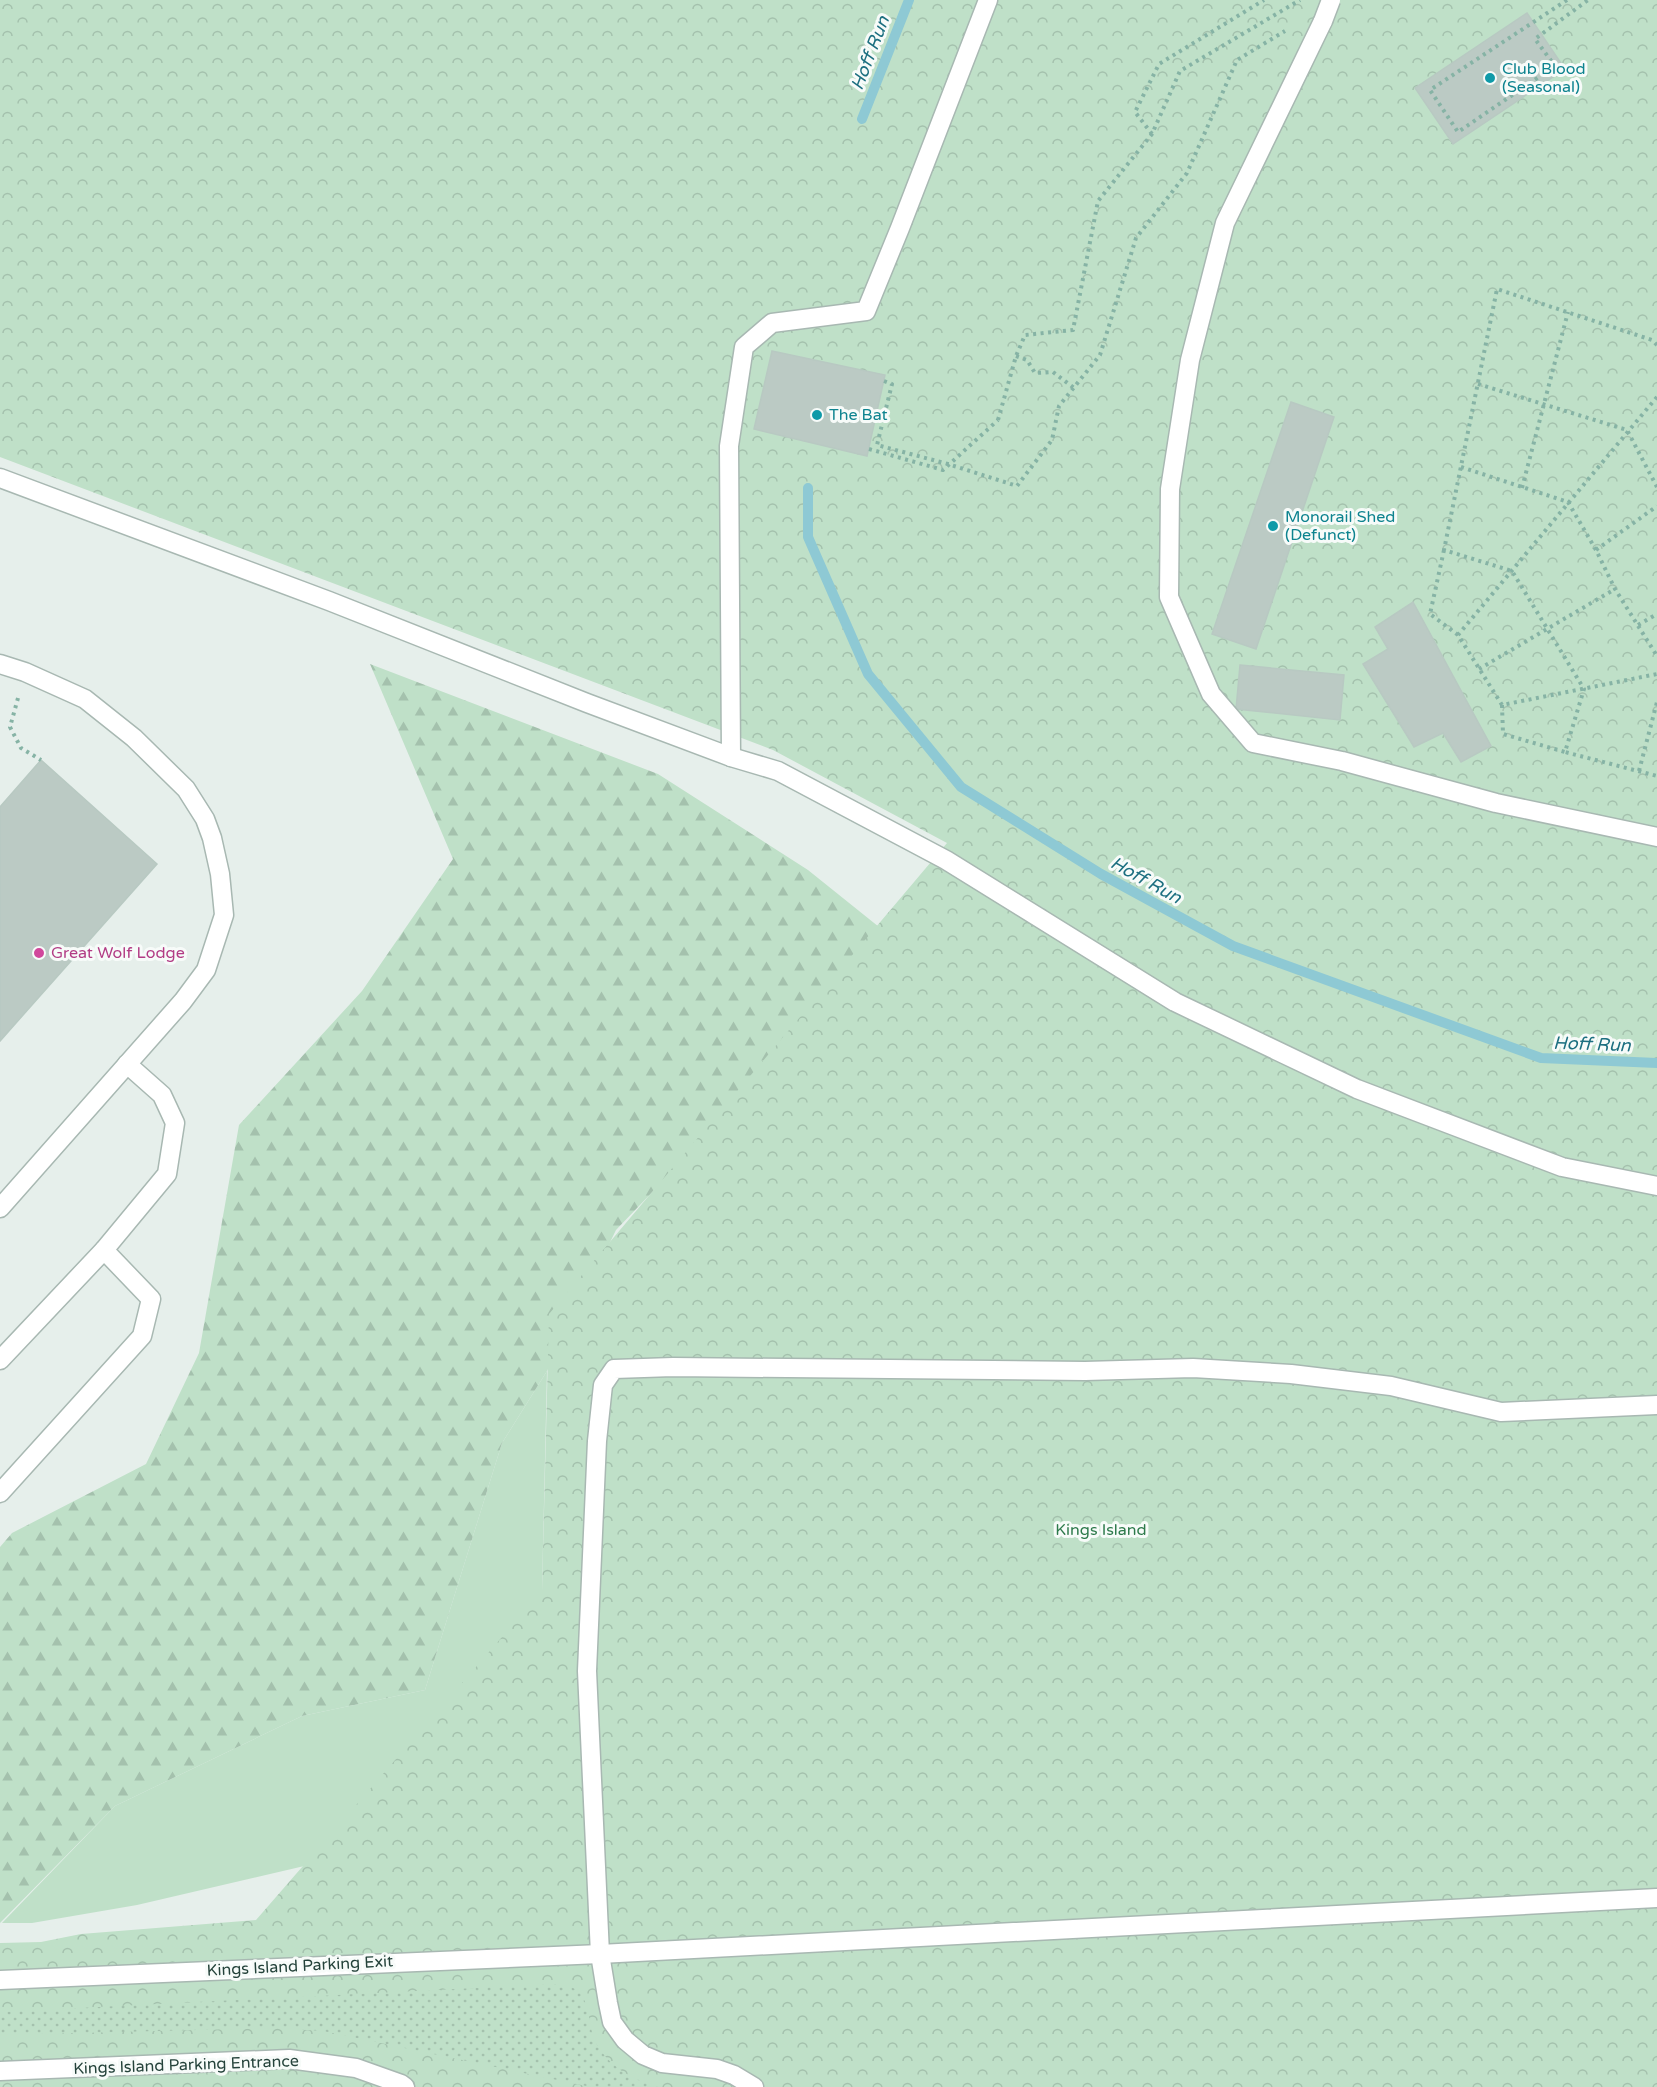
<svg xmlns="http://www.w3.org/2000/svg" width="1657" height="2087" font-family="'Varela Round',sans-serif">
<defs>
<pattern id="forest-firs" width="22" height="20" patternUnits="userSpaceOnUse" patternTransform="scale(1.5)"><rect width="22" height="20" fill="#bfe0c8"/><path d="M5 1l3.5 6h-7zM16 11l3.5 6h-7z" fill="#a4c1ad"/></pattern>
<pattern id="park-crowns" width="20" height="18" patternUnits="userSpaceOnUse" patternTransform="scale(1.5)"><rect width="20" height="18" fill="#bfe0c8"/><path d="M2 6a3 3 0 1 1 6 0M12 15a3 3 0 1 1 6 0" fill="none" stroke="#a4c1ad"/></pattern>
<pattern id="garden-dots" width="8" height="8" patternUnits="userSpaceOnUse" patternTransform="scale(1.5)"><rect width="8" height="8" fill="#bfe0c8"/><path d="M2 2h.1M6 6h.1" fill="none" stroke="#a4c1ad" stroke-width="1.8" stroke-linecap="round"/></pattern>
</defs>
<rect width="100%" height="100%" fill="#e6efeb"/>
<polygon fill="#bfe0c8" points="547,1371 542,1590 548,1809 137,1905 32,1923 2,1923 115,1806 302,1716 425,1690 502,1443"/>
<polygon fill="url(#forest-firs)" points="370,664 658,774 808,870 1051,1065 727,1114 616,1230 547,1371 502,1443 425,1690 302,1716 115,1806 0,1923 0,1547 12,1533 146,1464 199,1353 239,1125 362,991 453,859"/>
<polygon fill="url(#park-crowns)" points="0,0 1657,0 1657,2087 0,2087 0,1943 41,1942 81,1934 256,1920 542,1591 549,1314 947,843 773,750 0,457"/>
<path fill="url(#garden-dots)" d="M555,1984C561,1985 568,1986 573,1988C592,1997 587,2027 596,2043C609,2067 633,2080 659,2087H591L323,2031L274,2028L0,2035V2012Z"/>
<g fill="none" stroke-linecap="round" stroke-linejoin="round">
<g stroke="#8ec9d4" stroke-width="10">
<polyline points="862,119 909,0"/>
<polyline points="808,488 808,537 868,674 961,787 1101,874 1233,946 1541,1058 1657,1063"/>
</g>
</g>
<g fill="#bbcac4" stroke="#b8c9c2" stroke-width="1.5">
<polygon points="1527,13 1565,69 1453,144 1415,88"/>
<polygon points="772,351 885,375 867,456 754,429"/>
<polygon points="1291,402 1334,417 1256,649 1212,634"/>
<polygon points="1413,602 1491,746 1461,762 1443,733 1414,747 1363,664 1388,649 1375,627"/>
<polygon points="1240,665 1344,675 1340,720 1236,709"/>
<polygon points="41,760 157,864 0,1041 0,807"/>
</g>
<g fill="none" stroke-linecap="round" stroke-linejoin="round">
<defs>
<g id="minor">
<polyline points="1323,21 1225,223 1190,360 1170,489 1169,597 1211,694 1253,743 1342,761 1496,803 1657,837"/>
<polyline points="0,478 329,601 587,703 731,757 778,771 946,860 1175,1002 1357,1089 1562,1167 1657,1186"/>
<polyline points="0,664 25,672 85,699 134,738 186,789 205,819 212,838 220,874 224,915 206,970 183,1001 0,1208"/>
<polyline points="731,757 729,446 744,347 772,323 866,311 900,228 988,0"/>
<polyline points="0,1360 104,1250 167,1174 175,1123 162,1095 127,1064"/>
<polyline points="0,1493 142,1336 151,1299 104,1250"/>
<polyline points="0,1980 600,1954 1657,1898"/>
<polyline points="0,2071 289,2059 356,2068 401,2084 405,2087"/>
<polyline points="754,2087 734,2075 717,2069 662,2063 643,2055 625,2040 612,2022 608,2003 600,1954 587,1671 597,1441 603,1385 614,1369 673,1367 1085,1371 1193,1368 1291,1374 1391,1386 1501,1412 1657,1405"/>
</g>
</defs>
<use href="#minor" stroke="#a8b8b2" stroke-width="21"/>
<g stroke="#86b3a5" stroke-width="4" stroke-dasharray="3 4.5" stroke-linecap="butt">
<polyline points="1567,0 1430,90 1458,132 1555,66 1535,39 1588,0"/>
<polyline points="1152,134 1135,112 1159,64 1264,0"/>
<polyline points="1657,345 1652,340 1497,289 1444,550 1512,571 1584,689 1565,752 1657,776"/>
<polyline points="1016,356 1027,360 1035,373 1053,372 1074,388"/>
<polyline points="884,381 892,384 877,445 948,464 1017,486 1052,440 1059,406 1100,355 1136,238 1187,173 1237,60 1285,31"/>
<polyline points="1478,384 1627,430 1657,487"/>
<polyline points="1657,397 1458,635 1502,705 1657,674"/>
<polyline points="998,420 1016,356 1025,335 1073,330 1098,201 1152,134 1180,71 1300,0"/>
<polyline points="1461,467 1568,502 1596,550 1615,589 1657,656"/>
<polyline points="1522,488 1568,312"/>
<polyline points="1444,550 1430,614 1458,635"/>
<polyline points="1596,550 1657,506"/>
<polyline points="1638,625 1657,614"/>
<polyline points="1479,669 1615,589"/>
<polyline points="18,698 10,727 21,748 41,760"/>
<polyline points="1502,705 1503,734 1565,752"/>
<polyline points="1639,771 1657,702"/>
</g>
<use href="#minor" stroke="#fff" stroke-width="18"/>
<defs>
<polyline id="minor-bridge" points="1323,21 1331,0"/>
</defs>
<use href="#minor-bridge" stroke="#a8b8b2" stroke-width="21" stroke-linecap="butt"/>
<polyline stroke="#86b3a5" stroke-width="4" stroke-dasharray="3 4.5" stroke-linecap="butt" points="869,449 943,470 998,420"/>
<use href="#minor-bridge" stroke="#fff" stroke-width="18"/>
</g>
<g fill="#0f9aa8" stroke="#f7fbf9" stroke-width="2">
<circle cx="1490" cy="78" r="6"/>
<circle cx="817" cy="415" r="6"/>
<circle cx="1273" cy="526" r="6"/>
</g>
<circle fill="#d1479c" stroke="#f7fbf9" stroke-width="2" cx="39" cy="953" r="6"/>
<g text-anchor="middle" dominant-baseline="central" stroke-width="6" stroke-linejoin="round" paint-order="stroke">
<g font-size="16" fill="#0d838f" stroke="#f7fbf9" text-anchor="start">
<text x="1502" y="69">Club Blood<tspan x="1502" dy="18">(Seasonal)</tspan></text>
<text x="829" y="415">The Bat</text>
<text x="1285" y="517">Monorail Shed<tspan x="1285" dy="18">(Defunct)</tspan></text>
</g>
<g font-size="16" fill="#b23c85" stroke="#f7fbf9" text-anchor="start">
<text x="51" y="953">Great Wolf Lodge</text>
</g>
<g font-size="16" fill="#2d7a4b" stroke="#f7fbf9">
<text x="1101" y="1530">Kings Island</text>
</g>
<g font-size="16" fill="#24423a" stroke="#f7fbf9">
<text transform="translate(300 1966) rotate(-3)">Kings Island Parking Exit</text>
<text transform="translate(186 2065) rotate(-2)">Kings Island Parking Entrance</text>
</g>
<g font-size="18" font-style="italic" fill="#1c6f80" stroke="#f7fbf9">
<text transform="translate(870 53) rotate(-69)">Hoff Run</text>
<text transform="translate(1146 880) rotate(29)">Hoff Run</text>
<text transform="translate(1592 1044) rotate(2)">Hoff Run</text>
</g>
</g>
</svg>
